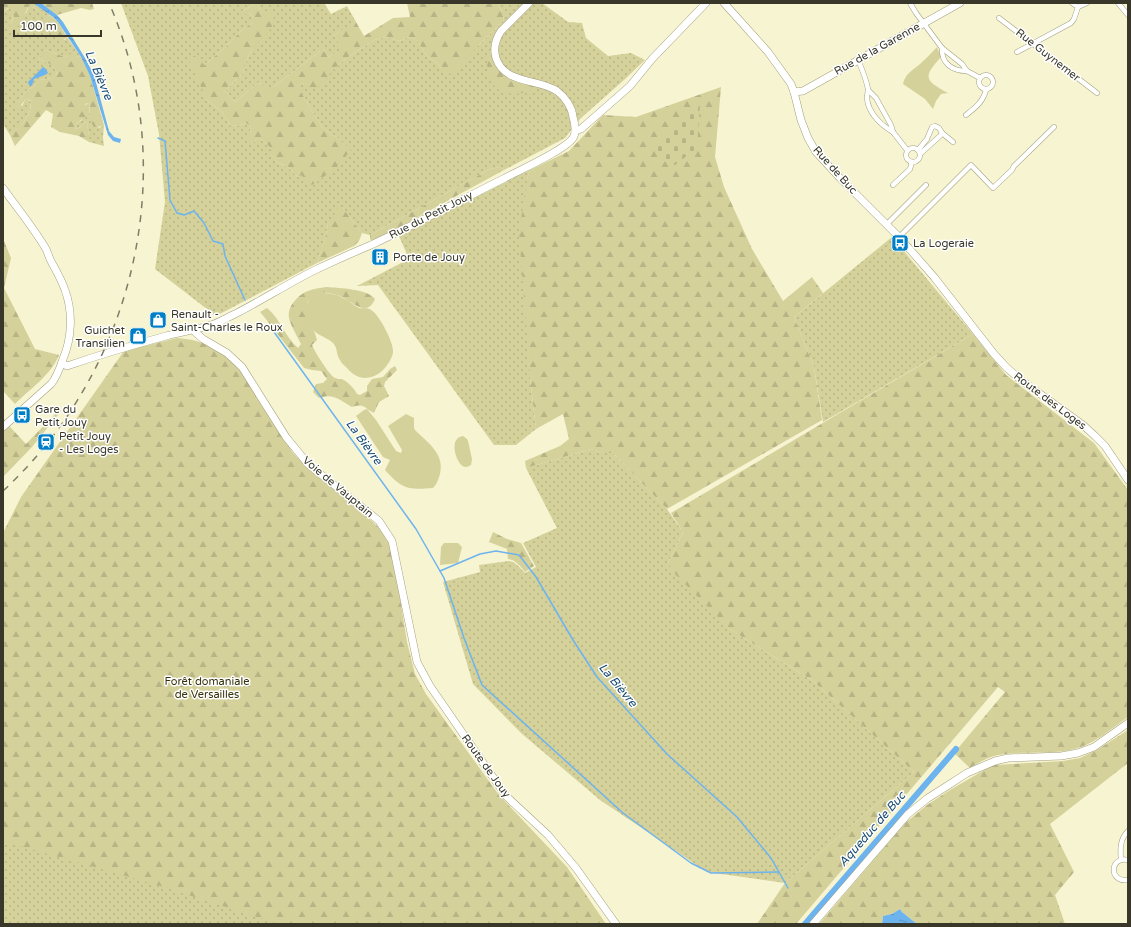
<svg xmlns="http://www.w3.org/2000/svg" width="1131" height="927" font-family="'Varela Round',sans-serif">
<defs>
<pattern id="grass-dots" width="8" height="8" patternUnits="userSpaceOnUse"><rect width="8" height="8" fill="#d5d19b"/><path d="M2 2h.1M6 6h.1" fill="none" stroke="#b8b486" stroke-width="1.8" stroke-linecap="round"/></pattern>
<pattern id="forest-firs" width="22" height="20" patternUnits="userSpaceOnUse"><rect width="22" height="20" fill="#d5d19b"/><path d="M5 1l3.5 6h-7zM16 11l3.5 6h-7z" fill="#b8b486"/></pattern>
<pattern id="cemetery-stones" width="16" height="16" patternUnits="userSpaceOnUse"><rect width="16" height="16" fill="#d5d19b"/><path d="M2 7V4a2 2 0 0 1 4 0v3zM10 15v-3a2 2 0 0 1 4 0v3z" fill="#b8b486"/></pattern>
<pattern id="water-ripples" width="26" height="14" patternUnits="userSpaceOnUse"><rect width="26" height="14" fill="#6db4ef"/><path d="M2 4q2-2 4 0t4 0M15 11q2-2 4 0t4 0" fill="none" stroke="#5b93c2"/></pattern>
</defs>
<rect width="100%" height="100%" fill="#f7f4d1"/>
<g fill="url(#grass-dots)">
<polygon points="121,3 256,3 241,12 249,13 253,17 253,22 241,31 226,47 204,65 202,87 207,100 222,112 231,126 240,125 246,123 251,126 250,134 252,143 259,138 267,144 271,149 271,155 277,162 288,167 298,177 339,139 323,128 313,113 304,97 296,87 335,68 344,60 374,40 386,37 400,41 408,37 416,39 427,56 437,63 441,68 479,45 504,20 501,9 496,3 542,3 568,22 582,23 586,38 608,56 631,53 645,60 624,80 581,118 565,138 504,170 500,167 490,169 370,235 362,233 342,207 328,224 325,239 317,263 216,316 155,269 165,202 159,134 148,76"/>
<polygon points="257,3 324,3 331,14 347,6 356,22 334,35 343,49 329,57 323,49 273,87 263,87 259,82 235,102 225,91 243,73 246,61 252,49 260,10"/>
<path d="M29,6L35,8L39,12L42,9L50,15L47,17L49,27H52C56,32 56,41 65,40L67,37L81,57L67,56L65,57L46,50L39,59C47,62 54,65 57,73L53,78L39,80L34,86L25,92L18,103L22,106L25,100L28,99L31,102C31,116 21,127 10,135L3,124V12L9,8C20,14 9,21 10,29L26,13Z"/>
<path d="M89,103L90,117L99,128L104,125L103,138L104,146L89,142C90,135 87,129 87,121L79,128L76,129L75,127L77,123L82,120L85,105Z"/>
<polygon points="530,170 527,179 527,326 531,386 536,429 516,445 494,445 378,285 357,286 409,259 399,236"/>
<polygon points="892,237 973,334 823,422 814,367 794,317"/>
<path d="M591,449L600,453H613L667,509L683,532L668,563L731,630L813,681L914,772L785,883L707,872L600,800L521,733L473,684L443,582L480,572L479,565L509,561C516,562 520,568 525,573L536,567L523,543L557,528L526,468Z"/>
<polygon points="3,809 329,924 3,924"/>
</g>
<g fill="url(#forest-firs)">
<path d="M3,3H33L42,9L40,13L35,8L29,6C23,15 23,29 9,29C10,21 20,14 8,8L3,12Z"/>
<polygon points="41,3 92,3 94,9 90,10 81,8 57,15"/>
<polygon points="256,3 257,3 260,10 271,12 275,21 268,33 252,49 246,61 243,73 225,91 235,102 259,82 263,87 273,87 323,49 329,57 342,49 334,35 355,22 356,22 364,36 393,18 410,17 407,3 496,3 501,9 504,20 479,45 452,75 441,68 437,63 427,56 416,39 408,37 400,41 386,37 374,40 344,60 335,68 320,86 312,88 304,83 297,87 304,97 313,113 323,128 339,139 351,150 336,168 312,185 301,175 298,177 288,167 277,162 271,155 271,149 267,144 259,138 252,143 248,141 250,134 251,126 246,123 240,125 231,126 222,112 207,100 189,61 196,54 204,65 226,47 241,31 253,22 253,17 249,13 245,15 241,12"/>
<path d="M50,15L58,22L67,37C58,47 56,32 52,27L44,28L42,24L43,19Z"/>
<path d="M493,49L498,67L536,85C531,96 507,95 499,90C486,81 485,64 490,50Z"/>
<path d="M46,50L65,57L72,53L75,54L77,57H81L90,76L104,125C87,133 91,113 89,103L85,104L87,110L85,113V117L77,123L75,127L76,129L79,128L87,121C87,129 90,134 89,142L79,136L60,132L51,127L53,114L46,110L15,146L10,135C20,127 32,116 31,101L28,99L25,100L18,109L16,106L18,103L25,92L34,86L39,80L53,78L57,73C54,65 47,62 39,59L44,51Z"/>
<polygon points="721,87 715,157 724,187 752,249 783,301 812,277 823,293 794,317 814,367 822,420 667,509 613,453 600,453 591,449 526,468 525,461 560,446 569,439 563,414 536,429 531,386 519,234 527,179 530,170 569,151 603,115 636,117"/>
<polygon points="500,167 504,170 372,242 370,239 370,235 490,169"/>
<polygon points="339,207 342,207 362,233 359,241 354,246 317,263 325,239 328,224"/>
<path d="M4,241L11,258L4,288L35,349L59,355C51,375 30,389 15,404L3,391V242Z"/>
<path d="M327,287C339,288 368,289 375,299C367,317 355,304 344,298C339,295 328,292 322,293C318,294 312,299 308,301C302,318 314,325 317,340L312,345C315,352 329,375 335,378C337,379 340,379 342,379C348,382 354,388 357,394L360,395L367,391V386L372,379L383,377L390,369L395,366L397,370L385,382L384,386L389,396L379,402L374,413C363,408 366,403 352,407C339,400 334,393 319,398L313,392L316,384L323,383L327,379L321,371L312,370L304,368L265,318L260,312L267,308C280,318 285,337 298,348L301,344C298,338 290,324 289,318C288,312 290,307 293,303C303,290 312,289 327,287Z"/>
<path d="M973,334L1006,375L1094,443L1128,490V717C1112,728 1097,742 1078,748C1052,756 1024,750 998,755C988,757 978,763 970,768L954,753L1005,692L998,687L796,924H757L785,883L914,772L813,681L731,630L675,574L668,563L683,532L671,513Z"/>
<path d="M177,338C206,340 225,351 243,375L293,453L304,464L373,522L379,528L389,544L395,567L407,642L415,674L426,694L499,795L567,867L606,924H279L154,884L3,841V533L21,497L124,351Z"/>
<polygon points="61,408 61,411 32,447 3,477 3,418 12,429 26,444"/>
<path d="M493,532L507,539L521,543L534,566L525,572C520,566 516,560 508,559L507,549L489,542Z"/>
<polygon points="1128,730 1128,763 1050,824 1074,872 1055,895 1065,924 917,924 902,912 900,909 892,914 883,916 882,924 819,924 904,824 927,805 950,790 986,769 995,765 1063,761 1080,758 1097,750"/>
</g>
<polygon fill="url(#cemetery-stones)" points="700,103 697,148 671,168 653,148"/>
<g fill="#d5d19b">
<path d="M937,47L941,57C923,77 924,80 948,93L941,94L936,101L933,109L925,99L903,84C905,74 913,70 920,64C926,59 931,53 937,47Z"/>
<path d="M317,293C326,293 335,293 343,298C349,300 353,305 359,308C363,309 367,307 371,310C379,314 394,343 393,352C393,357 387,366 383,370C376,377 364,381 355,375C351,373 349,370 346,367C344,365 341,363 340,360C336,355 338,348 333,343C329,339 323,337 318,334C308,328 305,318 306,308C307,301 311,297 317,293Z"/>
<path d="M367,409L376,420L396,451L401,453L402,450L388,426L406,414L414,418V428L415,430C428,443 445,454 440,474C438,480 437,484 433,488C408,490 402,489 385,470L390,460L383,457L356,416L364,410Z"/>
<path d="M463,436L467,439L468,441L472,459L471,465C469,466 468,467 465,467C457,466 447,438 463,436Z"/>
<polygon points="444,543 458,543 462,547 458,563 440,565 441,547"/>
</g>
<g fill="url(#water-ripples)">
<polygon points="33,3 41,3 57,15 63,22 85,58 94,75 109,131 114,137 121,139 120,143 113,141 108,135 90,76 81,57 58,22 53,17"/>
<polygon points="43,67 46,69 48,73 45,75 34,79 32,86 29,85 28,82"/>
<polygon points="900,909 902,912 917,924 882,924 883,916 892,914"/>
</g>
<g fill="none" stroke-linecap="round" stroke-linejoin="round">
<g stroke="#6db4ef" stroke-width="1.5">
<polyline points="158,138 165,141 170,200 177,213 184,215 194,211 204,223 213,241 223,244 225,256 245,300"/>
<polyline points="269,325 416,529 444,578 464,638 482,685 623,813 691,863 711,873 779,872"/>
<polyline points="440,571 480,554 496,551 519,555 536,577 573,640 597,677 667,754 737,817 771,858 788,888"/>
</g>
<polyline stroke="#6db4ef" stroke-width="6" points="805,924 956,749"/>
<defs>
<g id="street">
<polyline points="910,3 916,13 942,48 962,64 967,71 980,78"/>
<polyline points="1072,3 1078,7 1087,3"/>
<polyline points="1118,3 1128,15"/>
<polyline points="999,18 1097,93"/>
<path d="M942,48C941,63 952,71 967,71"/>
<polyline points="1017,52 1071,23 1074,19 1078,7"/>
<path d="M858,60C862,69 866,79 868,89C868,92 867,95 867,98C868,113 881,125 893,132"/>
<circle cx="986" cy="82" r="7"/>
<polyline points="868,90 876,98 891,125 893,132 907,150"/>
<path d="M966,115C975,108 983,102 986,90"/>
<polyline points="942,133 953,142"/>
<circle cx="913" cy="155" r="7"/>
<polyline points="918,150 927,139 932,127 935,126 939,128 942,133 940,136 920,154"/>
<polyline points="893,185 910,169 912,162"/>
<polyline points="887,224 926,185"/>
<polyline points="899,237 971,165 993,188 1012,170 1014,166 1054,127"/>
<path d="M1121,860C1120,849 1120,839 1128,831"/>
<path d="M1128,860C1109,856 1109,883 1128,880"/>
</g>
<g id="secondary">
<polyline points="724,3 768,52 791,84 794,92 801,120 808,138 816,152 840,178 899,237 934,277 994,354 1007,368 1021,380 1083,425 1095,436 1105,446 1128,480"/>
<polyline points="794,92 803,91 960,3"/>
<polyline points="575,131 581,129 630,86 652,59 706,3"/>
<path d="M3,188C17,208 33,227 46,249C48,253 49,258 52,263C57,272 62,281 65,290C73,312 72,338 63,359C60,368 57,377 51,384L3,427"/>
<polyline points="194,329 195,332 203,339 227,353 242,367 286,437 308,464 379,521 392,541 417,662 430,686 506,796 548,835 576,868 616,924"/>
<path d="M62,363L67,366C99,355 133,345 166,336C181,332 196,330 211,325C220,322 228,317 237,313C264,299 289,283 315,270C334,261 352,253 371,245C416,224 461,200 505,178C520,170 565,150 573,138C577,132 575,124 573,117C572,107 565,97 557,91C538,78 505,85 496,58C493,48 495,40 501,31L529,3"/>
<polyline points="813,924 908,814 928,798 947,786 967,773 995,761 1008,758 1061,756 1078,753 1094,747 1128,723"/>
</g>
</defs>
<use href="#street" stroke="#a3a180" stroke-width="5.5"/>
<use href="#secondary" stroke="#a3a180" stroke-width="8"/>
<use href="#street" stroke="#fff" stroke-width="4.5"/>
<use href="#secondary" stroke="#fff" stroke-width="7"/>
<path stroke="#7f7d68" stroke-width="1.5" stroke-dasharray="7 7" stroke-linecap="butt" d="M3,491C135,369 182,169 109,3"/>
</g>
<defs>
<symbol id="bus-square" viewBox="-11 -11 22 22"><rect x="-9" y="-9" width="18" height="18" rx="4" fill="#007ec6" stroke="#fff"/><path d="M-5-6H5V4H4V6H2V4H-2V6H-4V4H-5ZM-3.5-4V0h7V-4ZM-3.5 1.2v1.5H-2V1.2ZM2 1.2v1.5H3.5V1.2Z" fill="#fff"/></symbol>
<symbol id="building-square" viewBox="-11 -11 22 22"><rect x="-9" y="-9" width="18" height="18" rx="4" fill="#007ec6" stroke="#fff"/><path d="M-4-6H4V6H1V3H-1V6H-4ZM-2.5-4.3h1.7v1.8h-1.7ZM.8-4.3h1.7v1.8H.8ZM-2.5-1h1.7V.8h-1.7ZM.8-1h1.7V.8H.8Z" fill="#fff"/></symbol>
<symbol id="shop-square" viewBox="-11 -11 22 22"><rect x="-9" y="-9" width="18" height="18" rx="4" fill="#007ec6" stroke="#fff"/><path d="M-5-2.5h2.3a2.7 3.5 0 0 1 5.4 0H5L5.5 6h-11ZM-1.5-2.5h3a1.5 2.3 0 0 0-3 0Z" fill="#fff"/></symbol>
<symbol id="station-square" viewBox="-11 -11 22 22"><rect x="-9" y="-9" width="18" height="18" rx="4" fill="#007ec6" stroke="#fff"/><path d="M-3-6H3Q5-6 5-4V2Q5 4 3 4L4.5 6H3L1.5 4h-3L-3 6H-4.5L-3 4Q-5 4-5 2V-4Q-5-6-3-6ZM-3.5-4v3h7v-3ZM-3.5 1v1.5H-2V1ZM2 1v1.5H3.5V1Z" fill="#fff"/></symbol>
</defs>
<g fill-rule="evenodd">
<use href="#bus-square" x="890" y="233" width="20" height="20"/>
<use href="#building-square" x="370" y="247" width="20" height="20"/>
<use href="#shop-square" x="148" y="310" width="20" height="20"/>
<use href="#shop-square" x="128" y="326" width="20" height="20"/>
<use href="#bus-square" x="12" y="405" width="20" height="20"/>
<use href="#station-square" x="36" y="432" width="20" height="20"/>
</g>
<g text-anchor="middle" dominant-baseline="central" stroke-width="3" stroke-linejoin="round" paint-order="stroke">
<g font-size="11" fill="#383729" stroke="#fff">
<text transform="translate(877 49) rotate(-29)">Rue de la Garenne</text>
<text transform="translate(1048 55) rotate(38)">Rue Guynemer</text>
<text transform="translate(835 170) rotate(48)">Rue de Buc</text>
<text transform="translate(431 215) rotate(-27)">Rue du Petit Jouy</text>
<text transform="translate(1050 401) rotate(37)">Route des Loges</text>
<text transform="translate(338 487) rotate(40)">Voie de Vauptain</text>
<text transform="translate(486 766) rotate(54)">Route de Jouy</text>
</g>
<g font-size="11" fill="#383729" stroke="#fff" text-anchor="start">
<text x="913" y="243">La Logeraie</text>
<text x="393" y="257">Porte de Jouy</text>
<text x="171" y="314">Renault -<tspan x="171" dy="13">Saint-Charles le Roux</tspan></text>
<text x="125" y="330" text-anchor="end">Guichet<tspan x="125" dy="13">Transilien</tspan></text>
<text x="35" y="409">Gare du<tspan x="35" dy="13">Petit Jouy</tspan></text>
<text x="59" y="436">Petit Jouy<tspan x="59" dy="13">- Les Loges</tspan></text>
</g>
<g font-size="11" fill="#36320b" stroke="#fff">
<text x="207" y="681">Forêt domaniale<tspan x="207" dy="13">de Versailles</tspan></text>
</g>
<g font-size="12" font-style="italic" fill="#184c73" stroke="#fff">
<text transform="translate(99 75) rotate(67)">La Bièvre</text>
<text transform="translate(364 442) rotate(54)">La Bièvre</text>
<text transform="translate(618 685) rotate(50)">La Bièvre</text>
<text transform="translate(872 829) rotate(-49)">Aqueduc de Buc</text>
</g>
</g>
<rect width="1131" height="927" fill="none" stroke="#383729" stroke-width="8"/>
<path d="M14 30v6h87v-6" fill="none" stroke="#383729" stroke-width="2"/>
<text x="20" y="30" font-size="12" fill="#383729" stroke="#ffffff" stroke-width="3" paint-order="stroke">100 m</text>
</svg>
